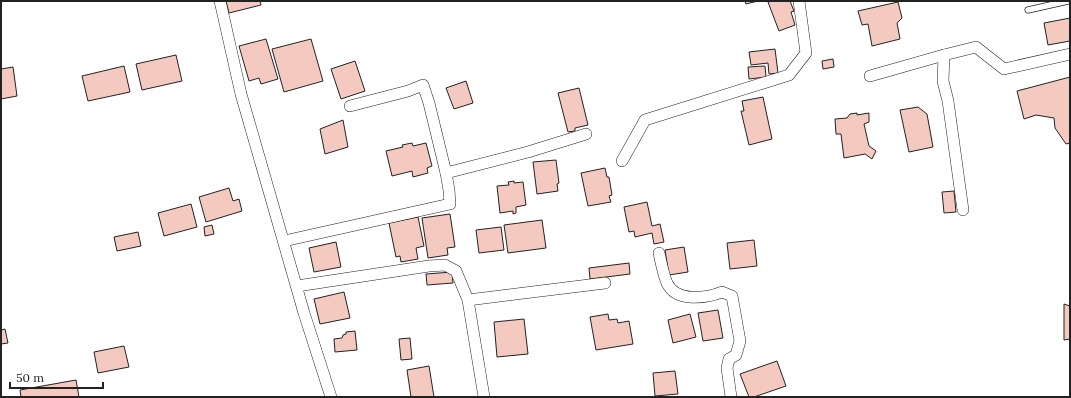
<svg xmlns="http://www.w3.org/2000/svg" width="1071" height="398" font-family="Lora,serif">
<rect width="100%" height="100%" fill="#fff"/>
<g fill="#f3c9c0" stroke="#222">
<polygon points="226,1 260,1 261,5 229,13"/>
<polygon points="745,1 758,1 746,4"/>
<polygon points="772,1 790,1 794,11 791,12 795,25 779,31 768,2"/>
<polygon points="898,2 902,18 897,23 900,39 872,46 868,24 862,25 858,11"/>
<polygon points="1070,18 1070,41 1048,45 1044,23"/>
<polygon points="266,39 278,79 261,84 259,78 249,81 239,46"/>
<polygon points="311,39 323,81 284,92 272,49"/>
<polygon points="775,49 778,73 769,74 768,63 751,65 749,52"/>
<polygon points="176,55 182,81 142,90 136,64"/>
<polygon points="833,59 834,67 823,69 822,61"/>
<polygon points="355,61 365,91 341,99 331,69"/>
<polygon points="124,66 130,92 88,101 82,76"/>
<polygon points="765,66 766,77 749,79 748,67"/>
<polygon points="13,67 17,96 1,99 1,69"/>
<polygon points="1070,77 1070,143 1066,144 1055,128 1054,118 1036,115 1024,119 1017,91"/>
<polygon points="466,81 473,103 454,109 446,88"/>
<polygon points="579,88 588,125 575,128 575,131 568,132 558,93"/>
<polygon points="763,97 772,139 749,145 741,111 744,111 742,101"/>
<polygon points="918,107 927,114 933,147 909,152 900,110"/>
<polygon points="857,113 857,115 869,113 869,122 864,124 869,146 876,151 872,159 865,154 844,158 841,134 836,134 835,119 847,118 850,114"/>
<polygon points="343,120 348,147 325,154 320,129"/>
<polygon points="412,143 413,146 426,143 432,166 427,168 428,173 413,177 412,171 392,176 386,151 403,147 402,145"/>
<polygon points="556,160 559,183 557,184 558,191 537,194 533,162"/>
<polygon points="605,168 607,177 609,177 612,195 609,196 611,202 588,206 581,173"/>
<polygon points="514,181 514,183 523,182 526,205 516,207 516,213 513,214 513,211 500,213 497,186 509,185 508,182"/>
<polygon points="229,188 233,201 239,199 242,211 206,222 199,197"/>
<polygon points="954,191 956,212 944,213 942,192"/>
<polygon points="647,202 652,226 660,224 664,242 654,244 652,233 635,237 634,231 629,232 624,207"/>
<polygon points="191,204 197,227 164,236 158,213"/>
<polygon points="450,214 455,247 447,248 448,255 428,258 422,218"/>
<polygon points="418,217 424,246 416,248 418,259 401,262 400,256 396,257 389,223"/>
<polygon points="542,220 546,248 508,253 504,225"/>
<polygon points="212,225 214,234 205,236 204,227"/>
<polygon points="501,227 504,250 479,253 476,230"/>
<polygon points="138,232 141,246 117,251 114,237"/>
<polygon points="754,240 757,266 730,269 727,243"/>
<polygon points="336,242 341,267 314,272 309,248"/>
<polygon points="684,247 688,272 669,275 665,250"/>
<polygon points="629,263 630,274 590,279 589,268"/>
<polygon points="452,272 453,283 427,285 426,274"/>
<polygon points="344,292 350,318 320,324 314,299"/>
<polygon points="1064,304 1070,306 1070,339 1064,340"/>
<polygon points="718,310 723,338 703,341 698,313"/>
<polygon points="608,314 609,320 617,319 618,323 629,321 633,344 596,350 590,317"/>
<polygon points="690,314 696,337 673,343 668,320"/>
<polygon points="524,319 528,354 497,357 494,322"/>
<polygon points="5,329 8,343 1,344 1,330"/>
<polygon points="355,331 357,350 335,352 334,339 342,338 343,335 346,334 346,332"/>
<polygon points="410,338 412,359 401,360 399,339"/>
<polygon points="124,346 129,367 98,373 94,352"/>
<polygon points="777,361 786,386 754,397 749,397 740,374"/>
<polygon points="429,366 434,397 411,397 407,370"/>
<polygon points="675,371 678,394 655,396 653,373"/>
<polygon points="76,380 79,397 21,397 20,390"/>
</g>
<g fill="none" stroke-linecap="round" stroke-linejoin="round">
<defs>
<polyline id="lane" points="1028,10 1068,1"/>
<g id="street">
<polyline points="220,1 241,94 304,313 331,397"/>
<polyline points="870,76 944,55"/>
<polyline points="350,106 408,91 423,85 429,103 446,173"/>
<polyline points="622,161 645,120 789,75 806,53 799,1"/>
<polyline points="963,210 948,101 943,81 944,55 976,47 1004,69 1070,54"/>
<polyline points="284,241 450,204 449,190 446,173 528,152 586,134"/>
<path d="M659,253C661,262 663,274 667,283C676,303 707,298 722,292L732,296L740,341L736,355L729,359L727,368L731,397"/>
<polyline points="297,286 429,266 445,265 456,271 468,300 484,397"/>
<polyline points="468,300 605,283"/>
</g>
</defs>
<use href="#lane" stroke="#222" stroke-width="7"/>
<use href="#street" stroke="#222" stroke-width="12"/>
<use href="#lane" stroke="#fff" stroke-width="5.5"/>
<use href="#street" stroke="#fff" stroke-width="11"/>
</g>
<rect width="1071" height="398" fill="none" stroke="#222222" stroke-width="4"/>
<path d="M10 382v6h93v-6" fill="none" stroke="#222222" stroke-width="2"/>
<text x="16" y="382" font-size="12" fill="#222222" stroke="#ffffff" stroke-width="3" paint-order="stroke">50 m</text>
</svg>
